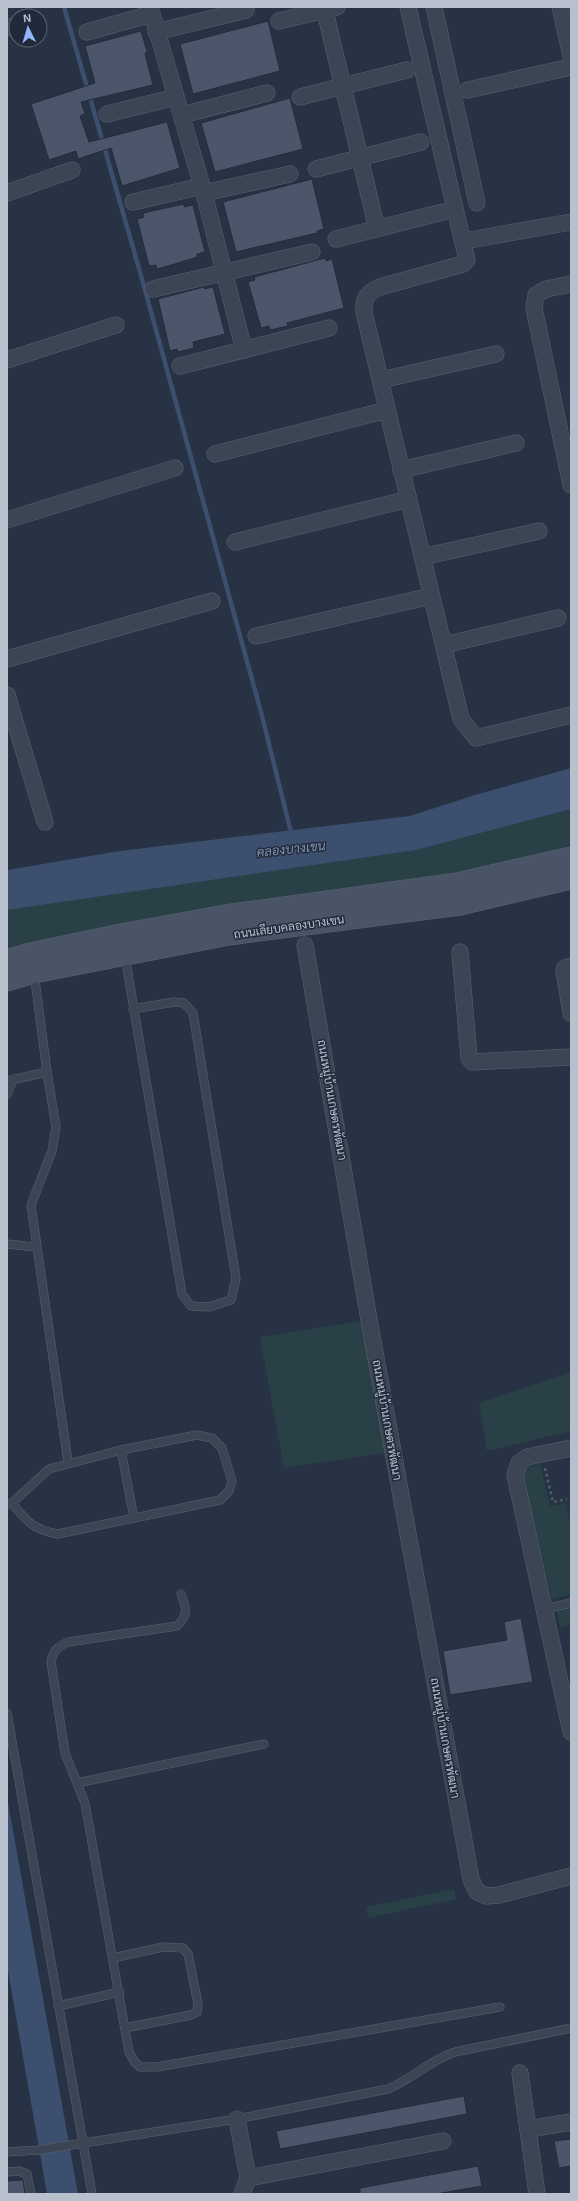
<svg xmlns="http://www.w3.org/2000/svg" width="578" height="2201" font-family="Arial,Sarabun,sans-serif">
<rect width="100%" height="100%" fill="#273345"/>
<g fill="#294146">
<polygon points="571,809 571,848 459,876 7,951 7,910 416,850"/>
<polygon points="369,1320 389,1452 284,1468 260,1337"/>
<polygon points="571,1372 571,1431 487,1451 479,1403"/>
<polygon points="540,1464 550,1506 566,1503 571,1527 571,1594 552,1599 521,1469"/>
<polygon points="571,1607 571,1624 560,1627 556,1610"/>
<polygon points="454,1889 456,1899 368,1918 366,1907"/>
</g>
<g fill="#3d4f6e">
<polygon points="571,768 571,809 416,850 7,910 7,870 120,851 410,816 475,795"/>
<polygon points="7,1797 78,2194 47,2194 7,1965"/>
</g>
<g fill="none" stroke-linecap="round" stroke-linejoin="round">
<polyline stroke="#3d4f6e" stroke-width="4.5" points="64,7 142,279 261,712 292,836"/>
</g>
<g fill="#4b566b" stroke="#222c3c">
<polygon points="268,21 280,71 193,94 180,44"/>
<polygon points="141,31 147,51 145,54 153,85 81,102 85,114 80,116 89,142 167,122 180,168 122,186 111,148 78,159 76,151 49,160 31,104 95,83 85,46"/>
<polygon points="290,98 303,149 215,172 201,123"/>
<polygon points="312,179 324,229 317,231 317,233 236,252 223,202"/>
<polygon points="184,204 184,207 193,205 205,252 197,254 197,257 175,264 157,269 156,265 149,266 137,219 144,217 143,213"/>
<polygon points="325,258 326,261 332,259 344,308 287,323 288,326 270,330 269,326 261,328 248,282 255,280 254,277"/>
<polygon points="204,287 205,289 213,287 225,334 193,342 194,348 178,352 177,349 170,351 158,299"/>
<polygon points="521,1618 533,1682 450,1695 443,1651 507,1640 504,1622"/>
<polygon points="464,2096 467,2114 280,2149 276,2131"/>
<polygon points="571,2139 571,2166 559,2168 554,2141"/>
<polygon points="478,2166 482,2186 436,2194 360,2194 360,2188"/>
<polygon points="23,2180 25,2194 7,2194 7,2181"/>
</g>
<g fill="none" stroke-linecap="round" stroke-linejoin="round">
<defs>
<g id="service">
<polyline points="125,956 182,1294 191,1306 209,1307 231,1300 236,1278 193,1013 184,1003 174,1002 133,1009"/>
<polyline points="34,972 47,1072 56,1127 52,1151 31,1205 68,1462"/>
<polyline points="7,1081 47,1072"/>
<polyline points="7,1095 13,1079"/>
<polyline points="7,1244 36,1247"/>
<polyline points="121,1450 134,1518"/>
<path d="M7,1504L12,1503L49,1469L121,1450L197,1435L212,1438L222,1448L232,1481L229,1491L220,1500L58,1534C34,1530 27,1522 12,1503"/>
<path d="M181,1594C186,1607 189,1615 177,1626L68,1642C57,1647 53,1651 51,1662L65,1753L85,1803L129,2052L134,2061L140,2067H157L500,2007"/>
<polyline points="544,1609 571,1603"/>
<polyline points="7,1713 92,2194"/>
<polyline points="77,1783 264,1744"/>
<polyline points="113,1958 163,1947 183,1948 188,1954 198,2004 197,2012 191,2015 125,2028"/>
<polyline points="58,2006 120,1992"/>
<path d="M7,2152L39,2150L237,2119L388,2089C412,2079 430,2060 455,2052L571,2028"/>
<polyline points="7,2172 19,2171 27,2174 31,2194"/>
</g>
<g id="minor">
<polyline points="150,7 204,193 244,350"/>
<polyline points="324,7 377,229"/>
<path d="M408,7L467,260L463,264L380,287C368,292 363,298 364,312L461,719L476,738L571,715"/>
<polyline points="434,7 477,203"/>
<polyline points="560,7 571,56"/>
<polyline points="279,21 337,7"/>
<polyline points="7,28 16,25"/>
<polyline points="87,32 151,14"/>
<polyline points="156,32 246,10"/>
<polyline points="468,90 571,67"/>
<polyline points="300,97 407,70"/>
<polyline points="107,114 176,97"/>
<polyline points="182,115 267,93"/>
<polyline points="316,169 421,142"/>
<polyline points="7,193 72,170"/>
<polyline points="204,193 290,174"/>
<polyline points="133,202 202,186"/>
<polyline points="336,239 443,212"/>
<polyline points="464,241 571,222"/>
<polyline points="571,284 546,289 536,295 534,308 571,485"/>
<polyline points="153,289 312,252"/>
<polyline points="7,360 116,325"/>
<polyline points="180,366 329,328"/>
<polyline points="381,380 496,354"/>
<polyline points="215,454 387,410"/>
<polyline points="401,470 516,443"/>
<polyline points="7,520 175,468"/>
<polyline points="235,542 409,499"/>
<polyline points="422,557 539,531"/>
<polyline points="256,636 431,596"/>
<polyline points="444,645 558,618"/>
<polyline points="7,659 212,601"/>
<polyline points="7,695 45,822"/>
<polyline points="305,945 369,1320 471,1879 477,1892 487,1896 499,1895 571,1876"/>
<polyline points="460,952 469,1058 472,1062 571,1057"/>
<polyline points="571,966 565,968 564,971 571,1013"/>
<polyline points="571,1448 527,1457 519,1463 515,1475 571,1732"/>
<polyline points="520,2073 537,2194"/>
<polyline points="237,2119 248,2178 443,2141"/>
<polyline points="528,2129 571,2122"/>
<polyline points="242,2194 248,2178"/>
</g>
<g id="secondary">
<polyline points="7,961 30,954 121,935 225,916 457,884 571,858"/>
<polyline points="7,980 34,972 229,934 460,904 571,878"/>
</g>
</defs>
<use href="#service" stroke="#5a6371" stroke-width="9"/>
<use href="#minor" stroke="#5a6371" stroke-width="17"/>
<use href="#secondary" stroke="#5a6371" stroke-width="23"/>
<polyline stroke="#485e61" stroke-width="2.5" stroke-dasharray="3 3" stroke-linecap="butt" points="545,1468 553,1502 567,1499"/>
<use href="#service" stroke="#3c4554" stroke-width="8"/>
<use href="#minor" stroke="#3c4554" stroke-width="16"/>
<use href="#secondary" stroke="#4a5467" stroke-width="22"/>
</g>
<g text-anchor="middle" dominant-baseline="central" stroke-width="3" stroke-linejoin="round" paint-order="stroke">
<g font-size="12" fill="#b9c0cd" stroke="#202a3a">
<text transform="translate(289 927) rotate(-8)">ถนนเลียบคลองบางเขน</text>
<text transform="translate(332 1100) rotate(80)">ถนนหมู่บ้านเกษตรพัฒนา</text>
<text transform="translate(387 1420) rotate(80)">ถนนหมู่บ้านเกษตรพัฒนา</text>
<text transform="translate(445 1738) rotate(80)">ถนนหมู่บ้านเกษตรพัฒนา</text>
</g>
<g font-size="13" font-style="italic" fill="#8095b5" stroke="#202a3a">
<text transform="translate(291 849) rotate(-6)">คลองบางเขน</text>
</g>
</g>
<rect width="578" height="2201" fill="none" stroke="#b9c0cd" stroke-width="16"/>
<g transform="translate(28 28) rotate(355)"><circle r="19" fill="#202a3a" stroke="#5d6675"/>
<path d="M0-3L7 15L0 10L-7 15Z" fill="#92b6fa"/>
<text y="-6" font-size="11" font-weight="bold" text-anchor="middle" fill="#b9c0cd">N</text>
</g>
</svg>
